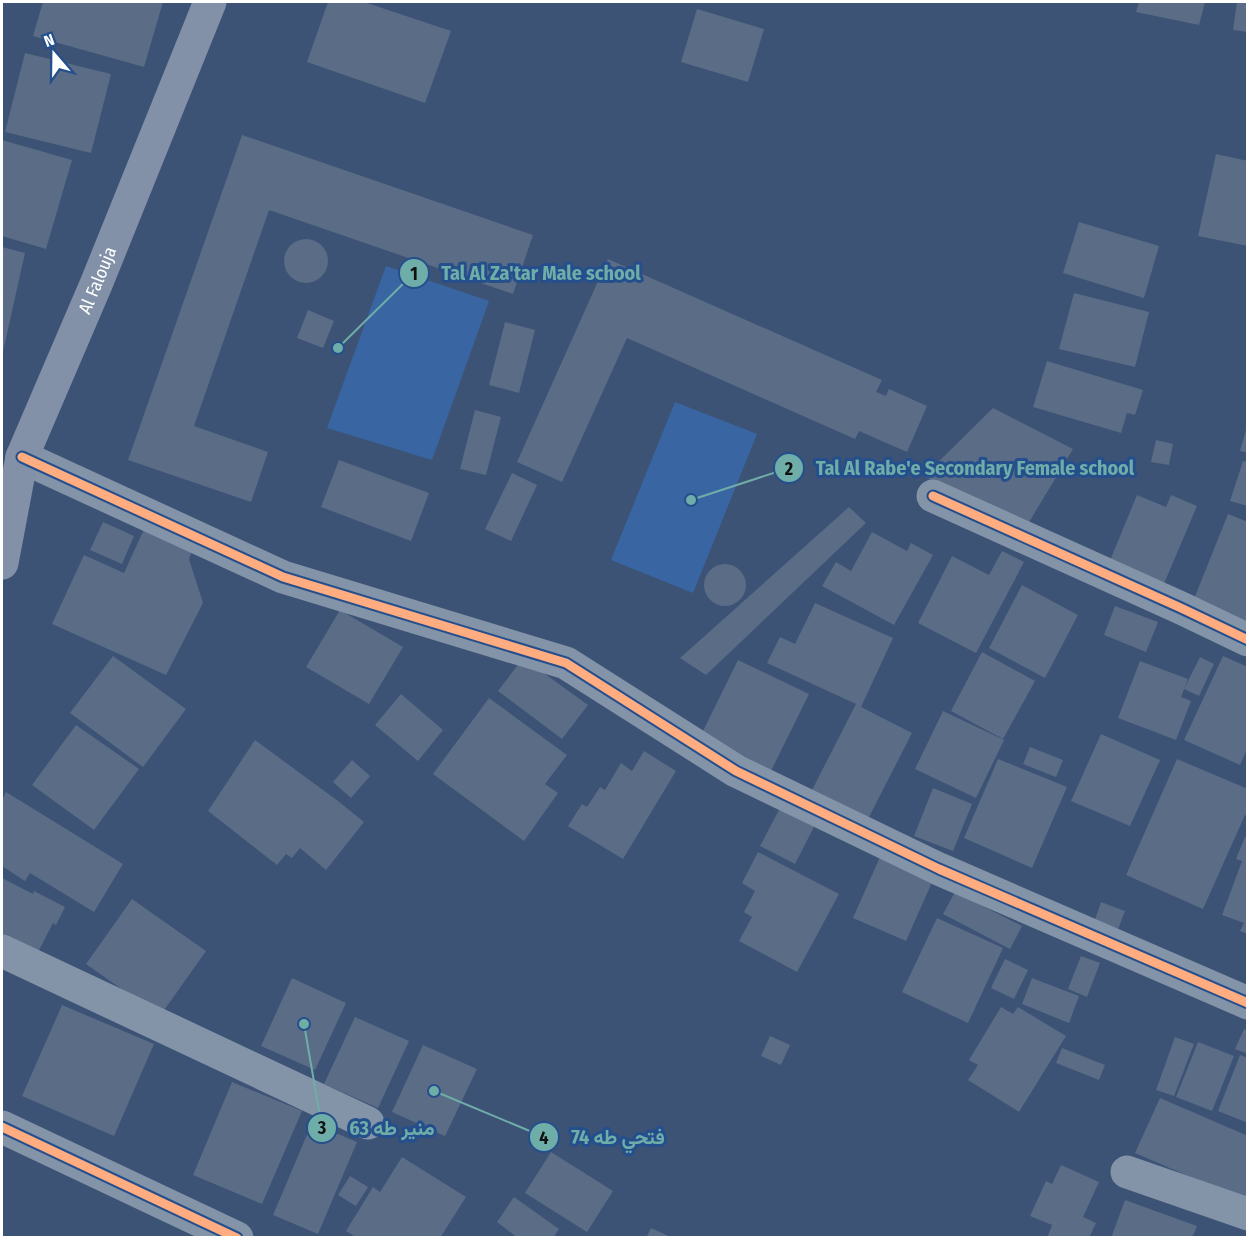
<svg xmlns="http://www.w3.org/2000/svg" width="1249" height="1239" font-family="'Fira Sans Condensed',Vazirmatn,sans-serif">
<rect width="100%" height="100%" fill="#3c5375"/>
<g fill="#3966a2">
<polygon points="386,266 489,301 432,460 327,428"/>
<polygon points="675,402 757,434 693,593 611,560"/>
</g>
<g fill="#5a6c86">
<polygon points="43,2 163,2 144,67 33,36"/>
<polygon points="328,2 364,2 451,31 425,103 307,62"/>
<polygon points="1139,2 1205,2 1199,25 1136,12"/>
<polygon points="1237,2 1248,2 1248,32 1233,30"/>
<polygon points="697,9 764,29 748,82 681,62"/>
<polygon points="25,53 111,74 91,153 5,132"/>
<polygon points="242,135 533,235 513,294 269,210 194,426 268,452 251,502 128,460"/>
<polygon points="2,140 72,160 46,249 2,236"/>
<polygon points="1216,154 1248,161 1248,246 1198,236"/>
<polygon points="1079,222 1159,246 1144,298 1063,273"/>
<circle cx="306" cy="261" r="22"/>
<polygon points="2,247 25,253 2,356"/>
<polygon points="608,259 882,380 876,392 886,396 889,389 927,406 907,452 859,431 855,439 627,338 562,482 517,462"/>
<polygon points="1074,293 1149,312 1135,367 1059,349"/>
<polygon points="308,310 334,321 323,348 297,338"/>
<polygon points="505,322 535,330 519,393 489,385"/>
<polygon points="1047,361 1143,390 1135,415 1127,413 1121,433 1033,407"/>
<polygon points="993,408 1073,449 1022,534 924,476"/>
<polygon points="475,410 501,417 486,475 460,469"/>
<polygon points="1247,426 1248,426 1248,453 1240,451"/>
<polygon points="1156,440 1173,444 1169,465 1151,462"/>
<polygon points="339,460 429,493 411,541 321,507"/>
<polygon points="1243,461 1248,462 1248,506 1230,501"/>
<polygon points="512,473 537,485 511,541 485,529"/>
<polygon points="1137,495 1166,507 1171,495 1197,506 1163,586 1109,563"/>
<polygon points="849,507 866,523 706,675 680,658"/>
<polygon points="1228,514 1248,522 1248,632 1190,609"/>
<polygon points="103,522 134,536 122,564 90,550"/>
<polygon points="146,525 194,546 189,559 203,603 166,675 52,624 84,555 124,573"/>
<polygon points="872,532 907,551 911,543 933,555 894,625 822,586 836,562 851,571"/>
<polygon points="1002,551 1024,562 976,653 918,623 952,556 989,575"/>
<circle cx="725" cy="585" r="21"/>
<polygon points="1022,585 1078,615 1045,678 989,648"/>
<polygon points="815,603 893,638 861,707 912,733 868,819 812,790 856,704 767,663 780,637 795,644"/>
<polygon points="1115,606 1158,622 1146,652 1104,635"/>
<polygon points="340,610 403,647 369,704 306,667"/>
<polygon points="982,652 1035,681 1003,739 951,711"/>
<polygon points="113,656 186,709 143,767 70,713"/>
<polygon points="1223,656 1248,667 1248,747 1240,765 1184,740"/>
<polygon points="1200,657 1214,664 1199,696 1184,689"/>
<polygon points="523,658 588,705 562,739 498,691"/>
<polygon points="738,660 809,694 771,771 700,737"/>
<polygon points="1140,661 1188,679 1181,697 1191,701 1176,740 1118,718"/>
<polygon points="401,694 443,730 418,761 375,725"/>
<polygon points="489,698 567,755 545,784 558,793 524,841 433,774"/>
<polygon points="943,711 1004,740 976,798 915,769"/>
<polygon points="76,725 139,769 94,830 32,785"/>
<polygon points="1101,734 1160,760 1130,826 1071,801"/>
<polygon points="255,740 338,801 364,822 326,870 300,848 292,858 286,854 277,865 208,811"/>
<polygon points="1030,747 1063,760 1056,777 1023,764"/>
<polygon points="644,751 676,771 623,859 568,826 582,804 587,807 600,787 605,790 621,763 632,771"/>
<polygon points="998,759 1067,787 1032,868 964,838"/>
<polygon points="1177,759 1248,789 1248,816 1245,815 1203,909 1126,875"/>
<polygon points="352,760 370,776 351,798 333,782"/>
<polygon points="933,788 972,804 953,851 914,836"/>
<polygon points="6,792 123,864 94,912 30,873 25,881 2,866 2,800"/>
<polygon points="781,806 816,823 795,864 760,846"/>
<polygon points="1245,837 1248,838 1248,934 1240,931 1244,923 1222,915 1242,861 1236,859"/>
<polygon points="758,852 839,894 797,972 739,941 752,917 744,912 755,891 742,883"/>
<polygon points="880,857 933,880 906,941 853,918"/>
<polygon points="2,878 33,894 34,891 65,907 56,925 53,923 36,956 2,938"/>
<polygon points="955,892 1022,926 1010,949 943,914"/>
<polygon points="132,899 206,951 160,1016 86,964"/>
<polygon points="1101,902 1125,911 1117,932 1094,923"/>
<polygon points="937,918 1003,948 968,1023 902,992"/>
<polygon points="1081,956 1100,963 1087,997 1068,989"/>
<polygon points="1005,959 1028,970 1014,999 991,988"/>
<polygon points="292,978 346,1003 315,1070 261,1046"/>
<polygon points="1032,978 1079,996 1069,1023 1022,1004"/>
<polygon points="62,1005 154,1044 114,1136 22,1096"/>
<polygon points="1001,1007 1013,1014 1018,1007 1066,1036 1019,1112 968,1080 978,1065 969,1060"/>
<polygon points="355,1017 409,1041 378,1108 324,1084"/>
<polygon points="1244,1029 1248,1031 1248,1054 1235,1049"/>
<polygon points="770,1036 790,1045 781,1065 761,1056"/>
<polygon points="1175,1037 1194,1044 1174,1096 1156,1090"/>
<polygon points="1198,1042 1234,1056 1212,1111 1176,1097"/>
<polygon points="423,1045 477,1069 445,1136 392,1112"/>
<polygon points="1062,1048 1105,1065 1099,1080 1056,1063"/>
<polygon points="1240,1055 1248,1058 1248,1123 1218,1111"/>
<polygon points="232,1082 302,1111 262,1204 193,1175"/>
<polygon points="1160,1098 1248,1136 1248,1202 1135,1153"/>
<polygon points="312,1123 357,1142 318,1234 273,1215"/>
<polygon points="551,1152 613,1191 587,1232 525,1193"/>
<polygon points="402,1157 466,1197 440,1238 357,1238 346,1231 373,1187 380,1192"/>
<polygon points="1061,1165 1099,1182 1083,1217 1096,1223 1089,1238 1047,1238 1052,1225 1030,1216 1046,1181 1052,1184"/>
<polygon points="350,1176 368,1187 356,1206 338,1195"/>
<polygon points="514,1197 559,1229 553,1238 518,1238 497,1222"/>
<polygon points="1125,1200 1197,1226 1192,1238 1111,1238"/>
<polygon points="651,1228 673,1238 646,1238"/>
</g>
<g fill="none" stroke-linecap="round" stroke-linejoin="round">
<g stroke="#8393a8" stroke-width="33">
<polyline points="22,457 283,577 566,663 736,771 939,869 1248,1003"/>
<polyline points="933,496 1181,608 1248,640"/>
<polyline points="2,951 368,1123"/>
<polyline points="2,1127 237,1238"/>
<polyline points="1127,1172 1248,1214"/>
</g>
<path stroke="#8291a7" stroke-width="33" id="s1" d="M2,563L22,457L97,282L210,2"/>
<defs>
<g id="cycleway">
<polyline points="22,457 283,577 566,663 736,771 939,869 1248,1003"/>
<polyline points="933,496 1181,608 1248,640"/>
<polyline points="2,1127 237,1238"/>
</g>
</defs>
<use href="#cycleway" stroke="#254f8c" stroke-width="13"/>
<use href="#cycleway" stroke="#ffac80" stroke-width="9"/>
</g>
<g text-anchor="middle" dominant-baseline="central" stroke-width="6" stroke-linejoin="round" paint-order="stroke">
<g font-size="18" fill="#fff" stroke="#254f8c">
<text stroke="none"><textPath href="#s1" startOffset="300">Al Falouja</textPath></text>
</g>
</g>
<path fill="none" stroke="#6fada8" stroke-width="2" d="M338 348L414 273M691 500L789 468M304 1024L322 1128M434 1091L544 1137"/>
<g fill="#6fada8" stroke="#254f8c" stroke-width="2">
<circle cx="338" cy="348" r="6"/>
<circle cx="691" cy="500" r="6"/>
<circle cx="304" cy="1024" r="6"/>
<circle cx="434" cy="1091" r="6"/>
<circle cx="414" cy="273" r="15"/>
<circle cx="789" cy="468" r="15"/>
<circle cx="322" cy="1128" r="15"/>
<circle cx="544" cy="1137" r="15"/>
</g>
<g font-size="18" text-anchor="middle" font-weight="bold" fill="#111">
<text x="414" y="280">1</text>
<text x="789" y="475">2</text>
<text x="322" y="1134">3</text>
<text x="544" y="1144">4</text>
</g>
<g font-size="20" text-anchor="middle" font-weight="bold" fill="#6fada8" stroke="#254f8c" stroke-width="6" stroke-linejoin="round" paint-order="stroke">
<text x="541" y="280">Tal Al Za'tar Male school</text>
<text x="975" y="475">Tal Al Rabe'e Secondary Female school</text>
<text x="392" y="1135">منير طه 63</text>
<text x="618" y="1144">فتحي طه 74</text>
</g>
<rect width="1249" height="1239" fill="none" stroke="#ffffff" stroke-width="6"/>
<g transform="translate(54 54) rotate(340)" stroke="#254f8c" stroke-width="4.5" paint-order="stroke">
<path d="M0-4.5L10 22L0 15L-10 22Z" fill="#ffffff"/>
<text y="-9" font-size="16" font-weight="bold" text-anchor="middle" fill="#ffffff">N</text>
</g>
</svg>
